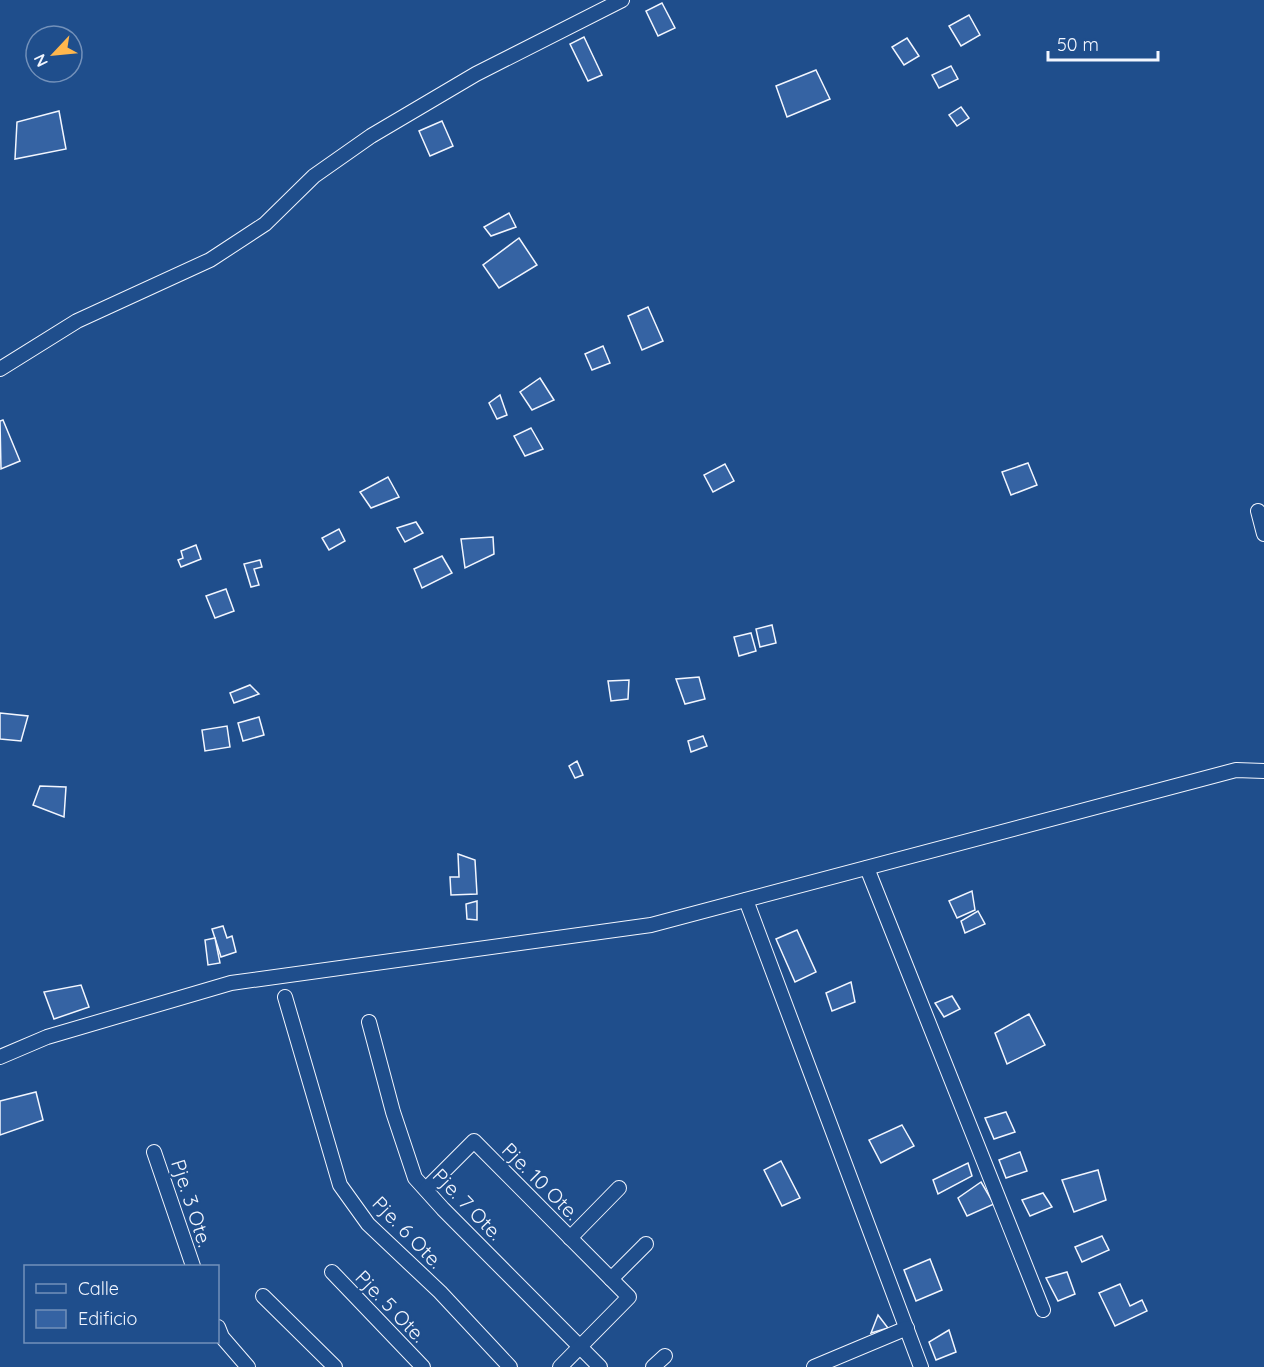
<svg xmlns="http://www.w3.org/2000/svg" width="1264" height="1367" font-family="Quicksand,sans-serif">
<rect width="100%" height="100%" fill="#1f4e8c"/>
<g fill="#3563a3" stroke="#f2f6ff" stroke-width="1.5">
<polygon points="662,3 675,28 658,36 646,11"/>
<polygon points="969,15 980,35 961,46 949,26"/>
<polygon points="584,37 602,75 588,81 570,44"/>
<polygon points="907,38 919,56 904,65 892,47"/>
<polygon points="951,66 958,79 939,88 932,75"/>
<polygon points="816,70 830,99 787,117 776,86"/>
<polygon points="961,107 969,118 957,126 949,115"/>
<polygon points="59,111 66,149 15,159 17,122"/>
<polygon points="442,121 453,146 430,156 419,131"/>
<polygon points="509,213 516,227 491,236 484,227"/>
<polygon points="519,238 537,265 499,288 483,265"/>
<polygon points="648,307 663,341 642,350 628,316"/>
<polygon points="603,346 610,363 592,370 585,354"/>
<polygon points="540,378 554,400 532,410 520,392"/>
<polygon points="500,395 507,415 497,419 489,403"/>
<polygon points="3,420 20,461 1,469 0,421"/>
<polygon points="531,428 543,449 525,456 514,436"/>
<polygon points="1028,463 1037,485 1011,495 1002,472"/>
<polygon points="725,464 734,481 713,492 704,475"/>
<polygon points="388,477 399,497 371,508 360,492"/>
<polygon points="416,522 423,533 405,542 397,528"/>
<polygon points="339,529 345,541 329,550 322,538"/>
<polygon points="493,537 494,554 465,568 461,539"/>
<polygon points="196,545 201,559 181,567 178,560 183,558 181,551"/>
<polygon points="442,556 452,573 422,588 414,569"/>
<polygon points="260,560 262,567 254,569 259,585 251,587 244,564"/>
<polygon points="226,589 234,611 215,618 206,596"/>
<polygon points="772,625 776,643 760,647 756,629"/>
<polygon points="751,633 756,651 739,656 734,637"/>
<polygon points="699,677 705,699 685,704 676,679"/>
<polygon points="629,680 628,699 611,701 608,681"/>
<polygon points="250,685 259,694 234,703 230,693"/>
<polygon points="0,713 28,716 21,741 0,739"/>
<polygon points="259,717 264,735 243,741 238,723"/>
<polygon points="227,726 230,747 205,751 202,730"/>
<polygon points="703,736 707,746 691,752 688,741"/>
<polygon points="577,761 583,775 575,778 569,766"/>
<polygon points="40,786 66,787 64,817 33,805"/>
<polygon points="458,854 475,860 477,894 451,895 450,877 459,877"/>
<polygon points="972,891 975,910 957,918 949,901"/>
<polygon points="477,901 477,920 467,919 466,904"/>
<polygon points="978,911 985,924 965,933 961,921"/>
<polygon points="223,926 227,938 232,936 236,952 221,957 212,929"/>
<polygon points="797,930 816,972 795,982 776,939"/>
<polygon points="215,938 220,963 208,965 205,940"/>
<polygon points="851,982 855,1002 832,1011 826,993"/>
<polygon points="81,985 89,1007 54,1019 44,992"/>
<polygon points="952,996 960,1009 944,1017 935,1003"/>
<polygon points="1029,1014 1045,1045 1007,1064 995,1033"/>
<polygon points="36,1092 43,1120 0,1135 0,1101"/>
<polygon points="1006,1112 1015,1132 994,1139 985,1118"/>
<polygon points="902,1125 914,1146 881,1163 869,1140"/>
<polygon points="1020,1152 1027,1171 1006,1178 999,1160"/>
<polygon points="781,1161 800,1198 782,1206 764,1170"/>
<polygon points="968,1163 972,1176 938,1194 933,1180"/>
<polygon points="1098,1170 1106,1200 1074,1212 1062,1180"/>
<polygon points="981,1182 994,1204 967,1216 958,1198"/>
<polygon points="1043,1193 1052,1207 1030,1216 1022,1200"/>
<polygon points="1102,1236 1109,1250 1082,1262 1075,1247"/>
<polygon points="930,1259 942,1290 916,1301 904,1270"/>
<polygon points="1067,1272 1075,1294 1058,1301 1046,1278"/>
<polygon points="1120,1284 1130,1306 1142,1300 1147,1311 1115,1326 1099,1293"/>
<polygon points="878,1315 888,1328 871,1333"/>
<polygon points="949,1330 956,1352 936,1360 929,1342"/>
</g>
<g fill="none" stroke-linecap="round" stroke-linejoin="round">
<defs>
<g id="minor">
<polyline points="0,369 77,321 210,260 265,224 314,176 371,136 476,74 622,0"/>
<polyline points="1258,511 1264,534"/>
<polyline points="867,868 1043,1310"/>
<polyline points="746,900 921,1367"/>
<polyline points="285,997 340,1185 368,1224 440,1292 510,1367"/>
<polyline points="369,1022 393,1112 415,1178 443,1209 600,1367"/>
<polyline points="0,1057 47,1037 231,983 651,925 1236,770 1264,771"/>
<polyline points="154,1152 193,1266"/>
<polyline points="426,1189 474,1141 629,1297 560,1367"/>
<polyline points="570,1238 619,1188"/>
<polyline points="332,1272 423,1367"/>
<polyline points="611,1279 646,1244"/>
<polyline points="263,1296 335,1367"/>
<polyline points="218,1327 222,1337 248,1367"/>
<polyline points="653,1367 665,1356"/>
<polyline points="814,1367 907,1328"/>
</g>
</defs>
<use href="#minor" stroke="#f2f6ff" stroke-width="16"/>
<use href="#minor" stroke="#1f4e8c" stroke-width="14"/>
</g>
<g text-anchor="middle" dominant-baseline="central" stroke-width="4.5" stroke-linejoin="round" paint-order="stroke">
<g font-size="20" fill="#f2f6ff" stroke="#1f4e8c">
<text transform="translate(541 1181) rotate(45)">Pje. 10 Ote.</text>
<text transform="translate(192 1203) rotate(72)">Pje. 3 Ote.</text>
<text transform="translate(468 1204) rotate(46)">Pje. 7 Ote.</text>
<text transform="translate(408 1232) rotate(46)">Pje. 6 Ote.</text>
<text transform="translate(391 1306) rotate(46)">Pje. 5 Ote.</text>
</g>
</g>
<rect x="24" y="1265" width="195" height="78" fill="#1f4e8c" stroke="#7391ba" stroke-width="1.5"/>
<rect x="36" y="1284" width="30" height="9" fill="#1f4e8c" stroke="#7391ba" stroke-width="1.5"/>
<text x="78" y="1295" font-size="18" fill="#f2f6ff">Calle</text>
<rect x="36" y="1310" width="30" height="18" fill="#3563a3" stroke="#7391ba" stroke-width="1.5"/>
<text x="78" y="1325" font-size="18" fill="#f2f6ff">Edificio</text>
<g transform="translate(54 54) rotate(244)"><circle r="28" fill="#1f4e8c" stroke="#7391ba" stroke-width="1.5"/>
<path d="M0-4.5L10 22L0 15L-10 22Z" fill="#ffb74d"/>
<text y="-9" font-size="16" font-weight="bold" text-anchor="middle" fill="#f2f6ff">N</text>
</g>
<path d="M1048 51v9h110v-9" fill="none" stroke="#f2f6ff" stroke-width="3"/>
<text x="1057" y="51" font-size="18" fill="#f2f6ff" stroke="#1f4e8c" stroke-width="4.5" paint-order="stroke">50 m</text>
</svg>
